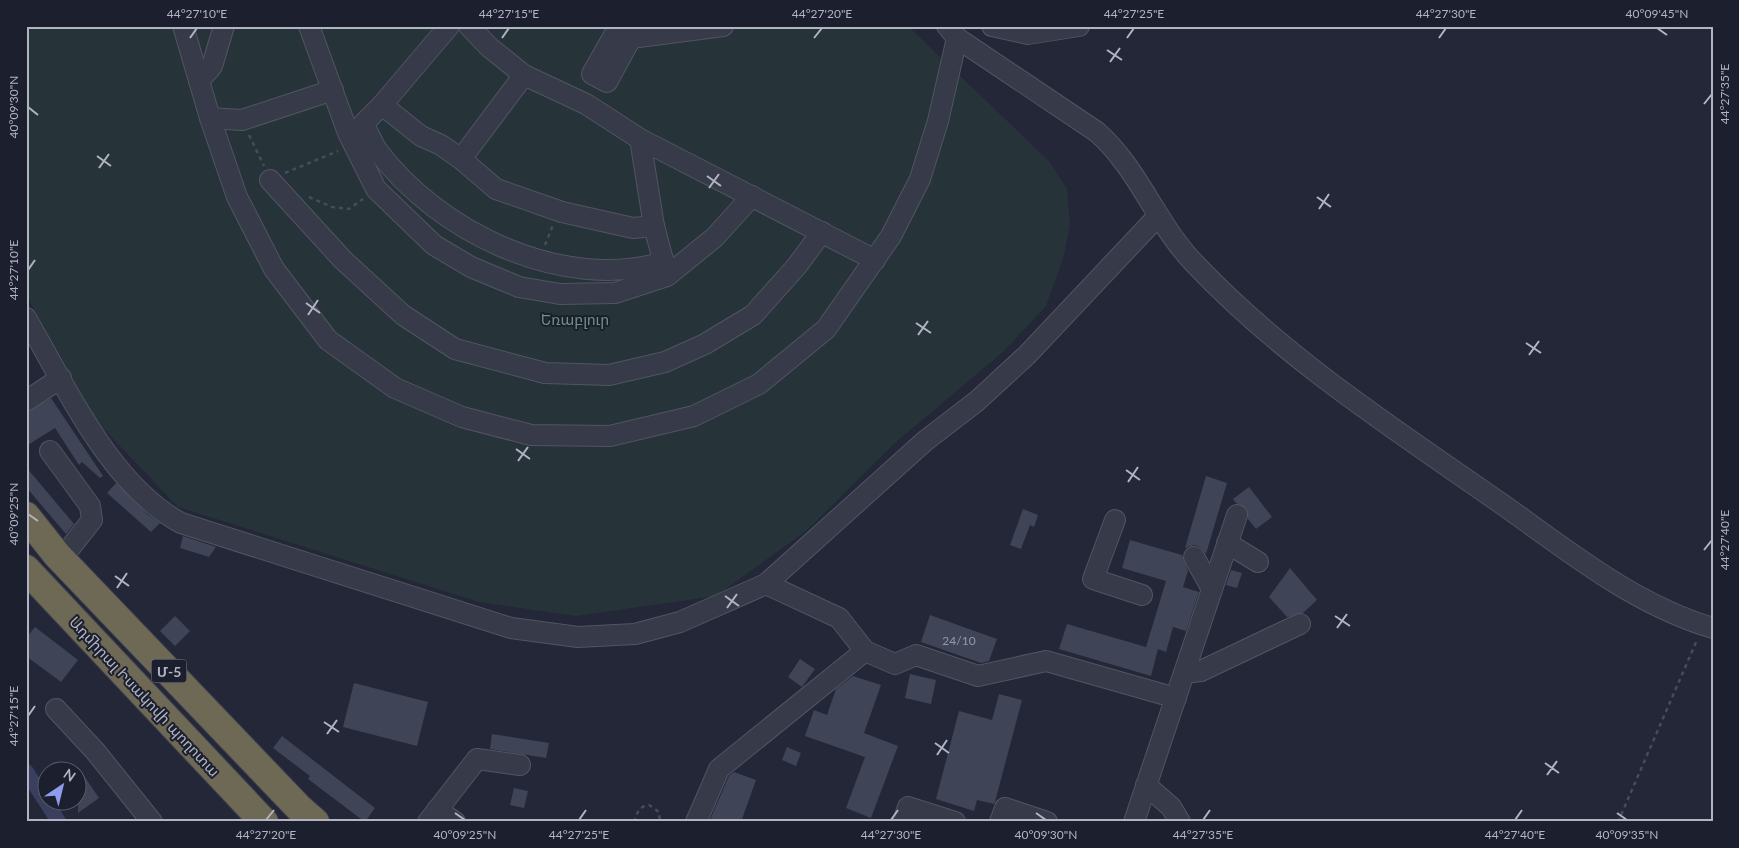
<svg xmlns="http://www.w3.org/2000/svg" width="1739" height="848" font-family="Lato,'Noto Sans Armenian',sans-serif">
<rect width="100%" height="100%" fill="#232737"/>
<polygon fill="#263439" points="26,26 908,26 1049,161 1067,189 1070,224 1064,256 1046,306 1003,352 896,442 806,531 716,596 576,616 479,602 178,507 96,421 29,300 26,291"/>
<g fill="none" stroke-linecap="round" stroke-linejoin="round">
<polyline stroke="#393f5d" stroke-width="15" points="26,771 59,822"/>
</g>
<g fill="#404457">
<polygon points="51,398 103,476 100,478 82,462 79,465 55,428 26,446 26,413"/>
<polygon points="26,467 74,524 66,534 26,487"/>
<polygon points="1206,476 1227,483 1206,554 1200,547 1194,545 1185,548"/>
<polygon points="116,483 147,514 160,523 151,532 107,493"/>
<polygon points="1249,487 1272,517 1256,529 1248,519 1246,508 1236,503 1233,499"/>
<polygon points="1023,509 1038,515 1034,527 1030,525 1021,549 1010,545"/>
<polygon points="183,536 216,547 209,557 180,548"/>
<polygon points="1130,540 1182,555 1188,571 1183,587 1199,592 1186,631 1173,627 1166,652 1158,649 1151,676 1059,649 1067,624 1146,647 1166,581 1122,568"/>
<polygon points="1290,568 1317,600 1303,613 1287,617 1269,597"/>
<polygon points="1231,570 1242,573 1237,588 1226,585"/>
<polygon points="930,615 997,639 989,661 981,663 921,642"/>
<polygon points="175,616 190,631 175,646 160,631"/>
<polygon points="35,627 78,660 61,682 26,656 26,638"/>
<polygon points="800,659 815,669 802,687 788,677"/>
<polygon points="910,674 936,680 931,704 905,698"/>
<polygon points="853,676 881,685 864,733 898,746 871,818 846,808 865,757 805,736 814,710 827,715 836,689"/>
<polygon points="354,683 428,702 417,746 343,727"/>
<polygon points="999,694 1022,700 995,802 994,804 977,800 974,811 936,799 959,711 992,720"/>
<polygon points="492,734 549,743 546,758 490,749"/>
<polygon points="282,736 375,808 365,822 308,779 310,776 273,748"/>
<polygon points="787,747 801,753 796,766 782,760"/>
<polygon points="78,767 99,798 78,813"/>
<polygon points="734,772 756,780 741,822 709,822 729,776"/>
<polygon points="514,788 528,791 524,808 510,805"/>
</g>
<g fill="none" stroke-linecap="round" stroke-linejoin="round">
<defs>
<g id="minor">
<polyline points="183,26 210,118 237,197 274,269 328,340 395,388 462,417 531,435 610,436 694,416 759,384 826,329 891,236 920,179 938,121 957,38"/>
<polyline points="309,26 348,133 376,189 434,245 471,267 519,287 560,294 615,293 667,276 715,237 752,196"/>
<path d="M449,26L382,105L363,124C368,132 372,142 377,150C439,233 563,292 664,262"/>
<polyline points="469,26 489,47 524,75 586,104 640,139 654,226 667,275"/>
<path d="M947,26L957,38L1097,132C1139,169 1156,224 1195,264C1284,358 1393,428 1499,502C1566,549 1632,604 1713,628"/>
<polyline points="992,26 1028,34 1079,26"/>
<polyline points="617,30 592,74 607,82 631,38"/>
<polyline points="620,32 631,38 723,26"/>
<polyline points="199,81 212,66 224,26"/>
<polyline points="382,105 421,136 441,145 461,159 496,189 562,212 633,228 654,226"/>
<polyline points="210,118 242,120 333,90"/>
<polyline points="640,139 875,260"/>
<polyline points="461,159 524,75"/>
<polyline points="270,180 343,260 403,315 455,349 545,373 609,375 665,362 705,344 753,315 796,267 822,232"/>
<path d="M26,318C66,386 109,484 181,523L511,628L578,637L635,634L680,622L766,584L925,441L977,401L1027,355L1158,216"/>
<polyline points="26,401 61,378"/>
<polyline points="50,451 90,506 92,520 70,548 57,555"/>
<polyline points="1115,520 1093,579 1142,595"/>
<polyline points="1227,543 1258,562"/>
<polyline points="1194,557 1212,589"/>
<polyline points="766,584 839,618 865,651 895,664 916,655 978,676 1046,661 1176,698"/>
<polyline points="1184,673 1201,671 1300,624"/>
<polyline points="56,709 95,751 152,822"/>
<polyline points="1146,785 1171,807 1180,822"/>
<polyline points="437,810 455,822"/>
<polyline points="428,822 477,759 520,765"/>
<polyline points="696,822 719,769 865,651"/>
<polyline points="903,822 908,807 955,822"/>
<polyline points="1000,822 1005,808 1047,822"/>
<polyline points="1134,822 1237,515"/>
</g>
<g id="highway">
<polyline points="26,516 57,555 299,808 315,822"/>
<polyline points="26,569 264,822"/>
</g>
</defs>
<use href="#minor" stroke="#525463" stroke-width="22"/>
<use href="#highway" stroke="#3f4150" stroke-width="30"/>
<g stroke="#434f56" stroke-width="2.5" stroke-dasharray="4 4" stroke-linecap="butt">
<polyline points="249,135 264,166"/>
<polyline points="285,173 338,151"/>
<polyline points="309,197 332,207 349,209 363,199"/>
<polyline points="545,245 553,225"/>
<path d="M634,822C637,813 639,806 649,805L659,812L660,822"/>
<polyline points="1618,822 1697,640"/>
</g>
<use href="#minor" stroke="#373a48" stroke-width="20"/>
<use href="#highway" stroke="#6d6954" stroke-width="28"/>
</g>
<path fill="none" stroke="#b2b4c4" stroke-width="2" d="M1657,28L1667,35M190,38L197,28M502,38L509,28M814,38L822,28M1127,38L1134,28M1439,38L1446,28M1107,50L1122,60M1110,62L1120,48M1704,104L1712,94M28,107L38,115M97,156L111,166M99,168L109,154M707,176L721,186M709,188L719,174M1317,197L1331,207M1319,209L1329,194M28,270L35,260M306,303L320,313M308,315L318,300M916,323L931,333M918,335L928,321M1526,343L1541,353M1529,355L1539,341M516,449L530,459M518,461L528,447M1126,470L1140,480M1128,482L1138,467M28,514L38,521M1704,550L1712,540M115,576L129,586M117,588L127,573M725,596L739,606M727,608L737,594M1335,616L1350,626M1337,628L1347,614M28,716L35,706M324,722L339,732M327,734L337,720M935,743L949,753M937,755L947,740M1545,763L1559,773M1547,775L1557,761M455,813L465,820M1036,813L1046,820M1617,813L1627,820M266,820L274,810M579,820L586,810M891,820L898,810M1203,820L1210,810M1515,820L1522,810"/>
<g text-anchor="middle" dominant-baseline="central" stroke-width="4" stroke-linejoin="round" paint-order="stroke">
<g font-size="12" fill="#9698a9">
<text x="959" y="640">24/10</text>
</g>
<rect fill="#1c1f2d" stroke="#858797" stroke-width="1" x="151.5" y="659.5" width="35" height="23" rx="4"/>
<g font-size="14" font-weight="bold" fill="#b2b4c4">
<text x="169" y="671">Մ-5</text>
</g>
<g font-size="15" fill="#6b937d" stroke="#1c1f2d">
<text x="575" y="319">Եռաբլուր</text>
</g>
<g font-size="15" fill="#b2b4c4" stroke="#1c1f2d">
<text transform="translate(145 696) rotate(47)">Ադմիրալ Իսակովի պողոտա</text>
</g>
</g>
<rect width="1739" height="848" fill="none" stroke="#1c1f2d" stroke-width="55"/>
<g transform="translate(62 786) rotate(35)"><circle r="24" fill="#1c1f2d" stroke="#585b69"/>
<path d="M0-4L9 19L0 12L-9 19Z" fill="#8d9cee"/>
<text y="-8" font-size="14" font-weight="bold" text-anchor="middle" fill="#b2b4c4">N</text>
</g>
<rect x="28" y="28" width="1684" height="792" fill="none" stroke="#b2b4c4" stroke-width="2"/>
<g font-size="12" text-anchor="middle" fill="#b2b4c4">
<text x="197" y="18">44°27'10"E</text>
<text x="509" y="18">44°27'15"E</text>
<text x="822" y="18">44°27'20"E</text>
<text x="1134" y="18">44°27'25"E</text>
<text x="1446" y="18">44°27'30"E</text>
<text x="1657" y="18">40°09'45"N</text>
<text transform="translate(1725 94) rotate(-90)" y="4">44°27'35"E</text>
<text transform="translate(14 107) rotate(-90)" y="4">40°09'30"N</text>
<text transform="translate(14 270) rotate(-90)" y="4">44°27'10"E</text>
<text transform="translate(14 514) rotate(-90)" y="4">40°09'25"N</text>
<text transform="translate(1725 540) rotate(-90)" y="4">44°27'40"E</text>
<text transform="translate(14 716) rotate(-90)" y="4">44°27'15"E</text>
<text x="266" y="839">44°27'20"E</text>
<text x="465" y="839">40°09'25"N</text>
<text x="579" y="839">44°27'25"E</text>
<text x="891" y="839">44°27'30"E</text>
<text x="1046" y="839">40°09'30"N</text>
<text x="1203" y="839">44°27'35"E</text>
<text x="1515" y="839">44°27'40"E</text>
<text x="1627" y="839">40°09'35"N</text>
</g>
</svg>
